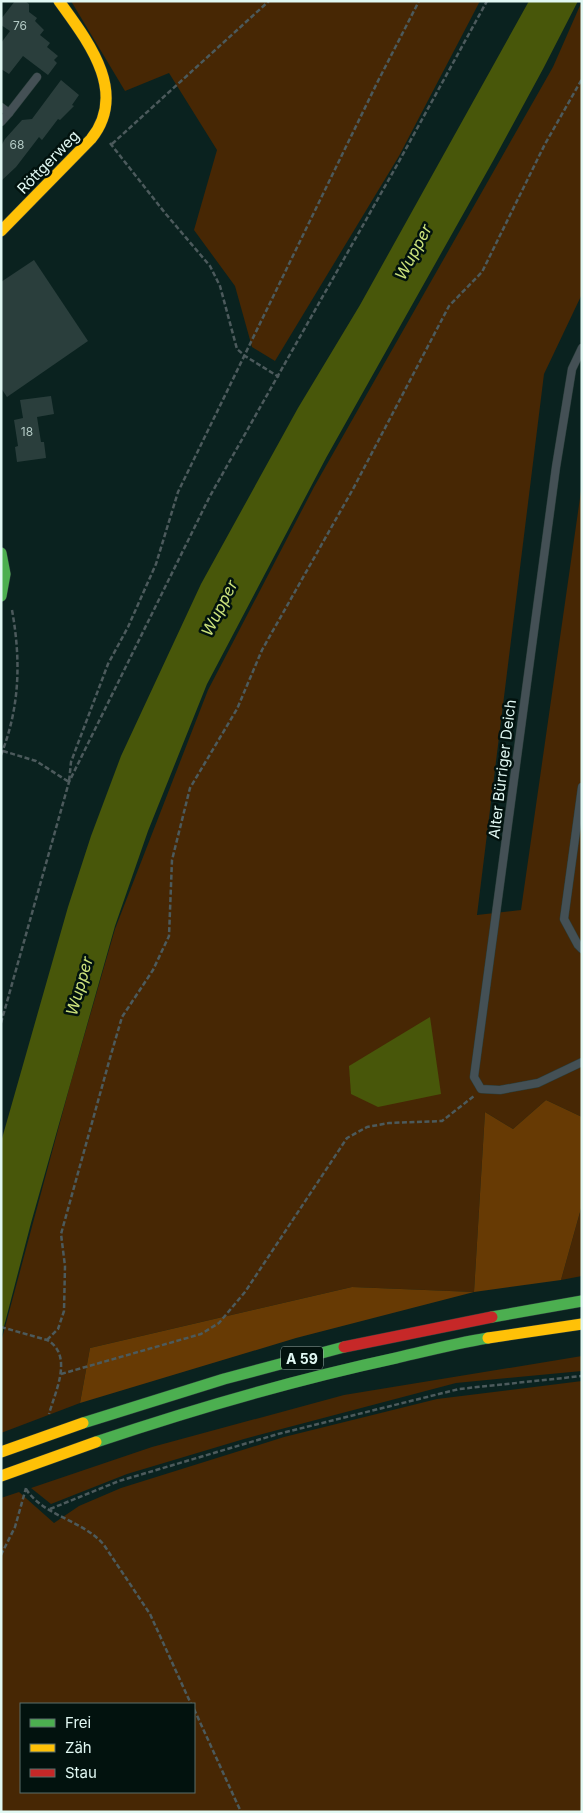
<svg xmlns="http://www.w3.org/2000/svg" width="583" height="1813" font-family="Inter,sans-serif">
<rect width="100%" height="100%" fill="#0a221f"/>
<g fill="#472704" fill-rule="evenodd">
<polygon points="71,1 480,1 399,156 275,361 252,347 235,286 194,230 217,150 169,73 125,91"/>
<polygon points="582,1 582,294 544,374 477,915 521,910 582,484 582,1117 546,1100 513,1129 485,1112 474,1292 352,1287 90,1348 80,1403 1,1433 1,1342 70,1085 115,929 208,690 314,487 553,67"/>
<polygon points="582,1205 582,1276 561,1280"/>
<polygon points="582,1356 582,1371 456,1383 244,1439 127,1474 51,1504 31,1488 152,1447 344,1395"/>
<path d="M582,1381V1812H1V1498L19,1492L54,1523L79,1506L121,1488L284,1437L437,1399ZM194,1704V1792H21V1704Z"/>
</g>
<polygon fill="#673a04" points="546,1100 582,1117 582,1205 561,1280 474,1292 296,1338 80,1403 90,1348 352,1287 474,1292 485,1112 513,1129"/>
<g fill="#48570a">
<polygon points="529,1 578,1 543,69 493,161 326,458 207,684 148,831 115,926 31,1223 1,1338 1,1142 68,907 91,836 121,756 201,584 298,408 360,305"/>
<polygon points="430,1017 441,1094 378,1107 351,1094 349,1066"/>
</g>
<g fill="#2a3e3c">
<polygon points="15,1 25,1 29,4 29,12 37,18 35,21 44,30 40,35 50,43 47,47 58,56 54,60 57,63 48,75 23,56 9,74 1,69 1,43 10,31 1,25 1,19"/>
<polygon points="61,80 79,95 72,105 74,106 60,120 58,119 42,140 39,137 16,167 1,181 1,146 5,139 22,120 32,119"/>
<polygon points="34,260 88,341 7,397 1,388 1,282"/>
<polygon points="51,396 54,414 37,417 41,442 44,442 46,458 17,462 15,447 18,446 14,420 23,418 20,400"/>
</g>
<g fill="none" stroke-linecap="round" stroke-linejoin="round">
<defs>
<g id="lane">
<polyline points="1,107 9,113 1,122"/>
<polyline points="9,113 37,77"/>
<polyline points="582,348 572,369 556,467 474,1077 481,1089 500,1090 538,1083 582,1062"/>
<polyline points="582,787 564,919 578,945 582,949"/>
</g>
<g id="fast">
<polyline points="1,553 5,574 1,596"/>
<polyline points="492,1317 582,1301"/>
<polyline points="83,1423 224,1379 344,1347"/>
<path d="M96,1442C194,1409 294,1380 396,1358C426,1351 457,1343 488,1338"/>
</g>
<g id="slow">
<path d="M1,231L91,139C129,92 87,40 59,1"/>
<polyline points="488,1338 582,1324"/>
</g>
<polyline id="jam" points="344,1347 492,1317"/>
</defs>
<use href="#lane" stroke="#2b3e3b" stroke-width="9"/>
<use href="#fast" stroke="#2b3e3b" stroke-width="12"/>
<use href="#slow" stroke="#2b3e3b" stroke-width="12"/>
<use href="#jam" stroke="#2b3e3b" stroke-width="12"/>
<g stroke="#4c5a5c" stroke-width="2.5" stroke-dasharray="5 2.5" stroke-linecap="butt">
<polyline points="110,143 165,213 210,266 220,286 237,349 245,356 279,377"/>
<polyline points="112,144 269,1"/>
<polyline points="3,751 36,761 69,782 71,762 77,746 108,664 128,627 156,564 178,492 377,83 419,1"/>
<path d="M1,755C20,707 21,660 12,610"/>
<polyline points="1,1023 69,782 210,496 397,165 487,1"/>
<path d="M1,1327L47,1340C74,1355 55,1392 49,1414"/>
<polyline points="47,1340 58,1329 64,1311 65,1266 61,1234 110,1058 122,1017 153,970 169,936 172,860 190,788 237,709 262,650 353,489 449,306 482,272 545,144 582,79"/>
<polyline points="61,1374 201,1334 219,1323 245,1292 347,1138 367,1127 389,1123 442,1121 474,1096"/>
<path d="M26,1489C43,1516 83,1520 104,1545L150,1614L191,1704"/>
<polyline points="50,1509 119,1481 278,1434 459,1389 582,1376"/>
<polyline points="1,1555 15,1527 26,1488"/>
<polyline points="194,1709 241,1812"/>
</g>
<use href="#lane" stroke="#445055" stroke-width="8"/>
<use href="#fast" stroke="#4caf50" stroke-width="11"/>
<use href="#slow" stroke="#ffc107" stroke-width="11"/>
<use href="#jam" stroke="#c62828" stroke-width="11"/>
<defs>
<g id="slow-bridge">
<polyline points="1,1452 83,1423"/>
<polyline points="1,1476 96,1442"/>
</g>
</defs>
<use href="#slow-bridge" stroke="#2b3e3b" stroke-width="12" stroke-linecap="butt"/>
<use href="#slow-bridge" stroke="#ffc107" stroke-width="11"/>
</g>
<g text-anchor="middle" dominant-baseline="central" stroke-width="5" stroke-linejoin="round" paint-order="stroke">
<g font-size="12" fill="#b3cac5">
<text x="20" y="25">76</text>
<text x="17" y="144">68</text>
<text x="27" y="431">18</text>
</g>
<rect fill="#02120e" stroke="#9eb3ae" stroke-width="1" x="281" y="1346.5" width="42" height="23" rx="4"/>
<g font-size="14" font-weight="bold" fill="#e1f8f3">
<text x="302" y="1358">A 59</text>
</g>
<g font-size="15" fill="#e1f8f3" stroke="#02120e">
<text transform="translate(48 162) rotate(-46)">Röttgerweg</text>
<text transform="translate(502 769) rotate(-83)">Alter Bürriger Deich</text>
</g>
<g font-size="16" font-style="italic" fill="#cde37c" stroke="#02120e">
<text transform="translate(413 252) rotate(-62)">Wupper</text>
<text transform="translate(219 608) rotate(-63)">Wupper</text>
<text transform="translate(79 986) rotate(-74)">Wupper</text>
</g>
</g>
<rect width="583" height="1813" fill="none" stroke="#e1f8f3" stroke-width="5"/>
<rect x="20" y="1703" width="175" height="90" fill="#02120e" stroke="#5b6e6a"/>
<rect x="30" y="1719" width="25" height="8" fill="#4caf50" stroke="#5b6e6a"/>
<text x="65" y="1728" font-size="15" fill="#e1f8f3">Frei</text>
<rect x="30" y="1744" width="25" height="8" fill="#ffc107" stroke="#5b6e6a"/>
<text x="65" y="1753" font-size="15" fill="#e1f8f3">Zäh</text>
<rect x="30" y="1769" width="25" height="8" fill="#c62828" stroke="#5b6e6a"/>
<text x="65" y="1778" font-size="15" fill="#e1f8f3">Stau</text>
</svg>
